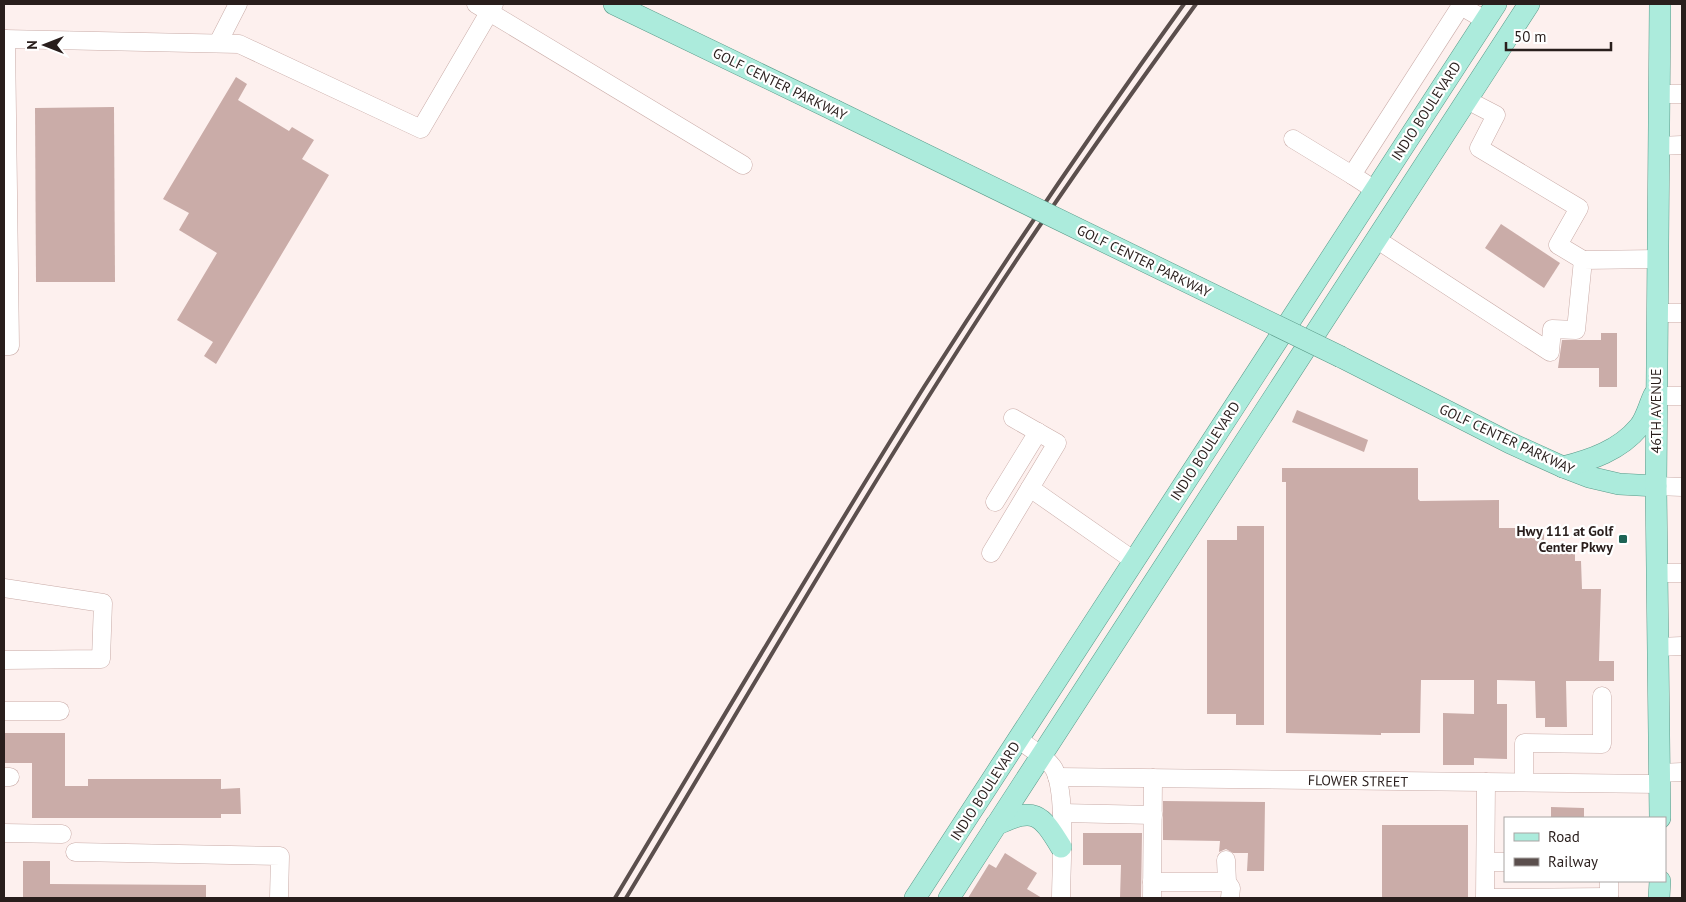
<svg xmlns="http://www.w3.org/2000/svg" width="1686" height="902" font-family="'PT Sans',sans-serif">
<rect width="100%" height="100%" fill="#fdf0ee"/>
<g fill="#caaca8">
<polygon points="236,77 247,84 238,100 289,131 292,127 314,140 302,159 329,175 216,364 204,356 213,342 177,320 217,253 179,230 189,213 163,199"/>
<polygon points="114,107 115,282 36,282 35,108"/>
<polygon points="1501,224 1560,263 1544,288 1485,248"/>
<polygon points="1601,333 1617,333 1617,387 1599,387 1599,368 1558,368 1562,340 1601,340"/>
<polygon points="1297,410 1368,440 1364,452 1292,422"/>
<polygon points="1282,468 1418,468 1418,499 1420,501 1499,500 1499,528 1544,528 1544,544 1575,544 1575,561 1581,561 1582,589 1601,589 1599,661 1614,661 1614,681 1566,681 1567,727 1545,727 1545,718 1536,718 1535,681 1497,680 1497,704 1507,704 1507,759 1474,758 1474,765 1443,765 1443,713 1474,714 1474,680 1421,680 1420,733 1381,733 1381,735 1286,733 1286,482 1282,482"/>
<polygon points="1237,526 1264,526 1264,725 1236,725 1236,714 1207,714 1207,540 1237,540"/>
<polygon points="4,733 65,733 65,786 88,786 88,779 221,779 221,789 240,788 241,814 221,814 221,818 32,818 32,763 4,763"/>
<polygon points="1163,801 1265,802 1264,871 1247,871 1248,853 1233,853 1226,849 1219,852 1220,841 1163,840"/>
<polygon points="1551,807 1584,808 1584,818 1551,818"/>
<rect x="1382" y="825" width="86" height="73"/>
<polygon points="1083,833 1142,833 1141,898 1120,898 1121,865 1083,865"/>
<polygon points="1005,853 1037,873 1027,889 1042,898 968,898 989,864 996,868"/>
<polygon points="23,861 50,861 50,884 206,885 206,898 23,898"/>
</g>
<g fill="none" stroke-linecap="round" stroke-linejoin="round">
<defs>
<g id="minor">
<polyline points="476,4 743,165"/>
<polyline points="1461,6 1485,20"/>
<polyline points="4,39 239,44 421,129 494,4"/>
<polyline points="218,43 238,4"/>
<polyline points="1659,94 1682,94"/>
<polyline points="1467,100 1496,115 1479,148 1579,208 1558,245 1583,260"/>
<polyline points="1293,139 1352,175"/>
<polyline points="1659,146 1682,145"/>
<polyline points="1375,190 1352,175 1462,4"/>
<polyline points="1376,239 1550,352 1552,329 1576,330 1583,260 1658,259"/>
<polyline points="1657,313 1682,313"/>
<polyline points="4,346 10,346 6,39"/>
<polyline points="1656,396 1682,396"/>
<polyline points="1656,486 1682,487"/>
<polyline points="1030,488 1133,560"/>
<polyline points="995,502 1038,432"/>
<polyline points="991,553 1057,443 1013,418"/>
<polyline points="1657,573 1682,573"/>
<polyline points="4,588 103,603 101,659 4,660"/>
<polyline points="1658,647 1682,646"/>
<polyline points="4,711 60,711"/>
<path d="M1018,739C1029,748 1047,757 1054,769C1067,793 1061,868 1061,898"/>
<polyline points="1660,773 1682,772"/>
<polyline points="4,777 10,777"/>
<polyline points="1057,777 1660,784"/>
<polyline points="1524,782 1524,743 1602,744 1602,696"/>
<polyline points="1062,813 1153,815"/>
<polyline points="4,833 62,834"/>
<polyline points="75,852 280,856 279,898"/>
<polyline points="1226,860 1227,882 1231,888 1230,898"/>
<polyline points="1486,862 1505,862"/>
<polyline points="1609,881 1609,898"/>
<polyline points="1152,882 1227,882"/>
<polyline points="1152,898 1153,778"/>
<polyline points="1485,898 1609,897"/>
<polyline points="1485,898 1486,782"/>
</g>
<g id="major">
<polyline points="614,4 834,110"/>
<polyline points="1341,357 1510,443 1563,467 1589,477 1619,484 1656,486"/>
<path d="M1563,467C1591,460 1620,450 1639,427C1646,419 1649,405 1654,395"/>
<polyline points="1660,818 1656,486 1660,4"/>
<path d="M996,825C1034,806 1041,814 1061,847"/>
<polyline points="915,898 1496,4"/>
<polyline points="949,898 1529,4"/>
<polyline points="1659,898 1660,881"/>
</g>
</defs>
<use href="#minor" stroke="#c9aba7" stroke-width="19"/>
<use href="#major" stroke="#5a9a89" stroke-width="22"/>
<use href="#minor" stroke="#fff" stroke-width="18"/>
<use href="#major" stroke="#acebdc" stroke-width="21"/>
<g stroke="#5b4f4d" stroke-width="4">
<path d="M615,898C717,728 818,556 924,387C1007,257 1094,129 1184,4"/>
<path d="M626,898C746,699 862,497 989,302C1055,200 1125,102 1196,4"/>
</g>
<defs>
<polyline id="major-bridge" points="834,110 1341,357"/>
</defs>
<use href="#major-bridge" stroke="#5a9a89" stroke-width="22" stroke-linecap="butt"/>
<use href="#major-bridge" stroke="#acebdc" stroke-width="21"/>
</g>
<rect fill="#1d6355" stroke="#fff" stroke-width="2" x="1618" y="534" width="10" height="10" rx="2.5"/>
<g text-anchor="middle" dominant-baseline="central" stroke-width="4.5" stroke-linejoin="round" paint-order="stroke">
<g font-size="14" fill="#291e1c" stroke="#fff">
<text transform="translate(780 84) rotate(26)">GOLF CENTER PARKWAY</text>
<text transform="translate(1426 111) rotate(-57)">INDIO BOULEVARD</text>
<text transform="translate(1144 261) rotate(26)">GOLF CENTER PARKWAY</text>
<text transform="translate(1656 411) rotate(-90)">46TH AVENUE</text>
<text transform="translate(1507 439) rotate(25)">GOLF CENTER PARKWAY</text>
<text transform="translate(1205 451) rotate(-57)">INDIO BOULEVARD</text>
<text transform="translate(1358 781) rotate(1)">FLOWER STREET</text>
<text transform="translate(985 791) rotate(-57)">INDIO BOULEVARD</text>
</g>
<g font-size="14" font-weight="bold" fill="#291e1c" stroke="#fff" text-anchor="end">
<text x="1613" y="531">Hwy 111 at Golf<tspan x="1613" dy="16">Center Pkwy</tspan></text>
</g>
</g>
<rect width="1686" height="902" fill="none" stroke="#291e1c" stroke-width="10"/>
<rect x="1504" y="817" width="162" height="65" fill="#ffffff" stroke="#a9a5a4"/>
<rect x="1514" y="833" width="25" height="8" fill="#acebdc" stroke="#a9a5a4"/>
<text x="1548" y="842" font-size="15" fill="#291e1c">Road</text>
<rect x="1514" y="858" width="25" height="8" fill="#5b4f4d" stroke="#a9a5a4"/>
<text x="1548" y="867" font-size="15" fill="#291e1c">Railway</text>
<g transform="translate(45 45) rotate(270)" stroke="#ffffff" stroke-width="4" paint-order="stroke">
<path d="M0-4L9 19L0 12L-9 19Z" fill="#291e1c"/>
<text y="-8" font-size="14" font-weight="bold" text-anchor="middle" fill="#291e1c">N</text>
</g>
<path d="M1506 42v8h105v-8" fill="none" stroke="#291e1c" stroke-width="2.5"/>
<text x="1514" y="42" font-size="15" fill="#291e1c" stroke="#ffffff" stroke-width="4" paint-order="stroke">50 m</text>
</svg>
